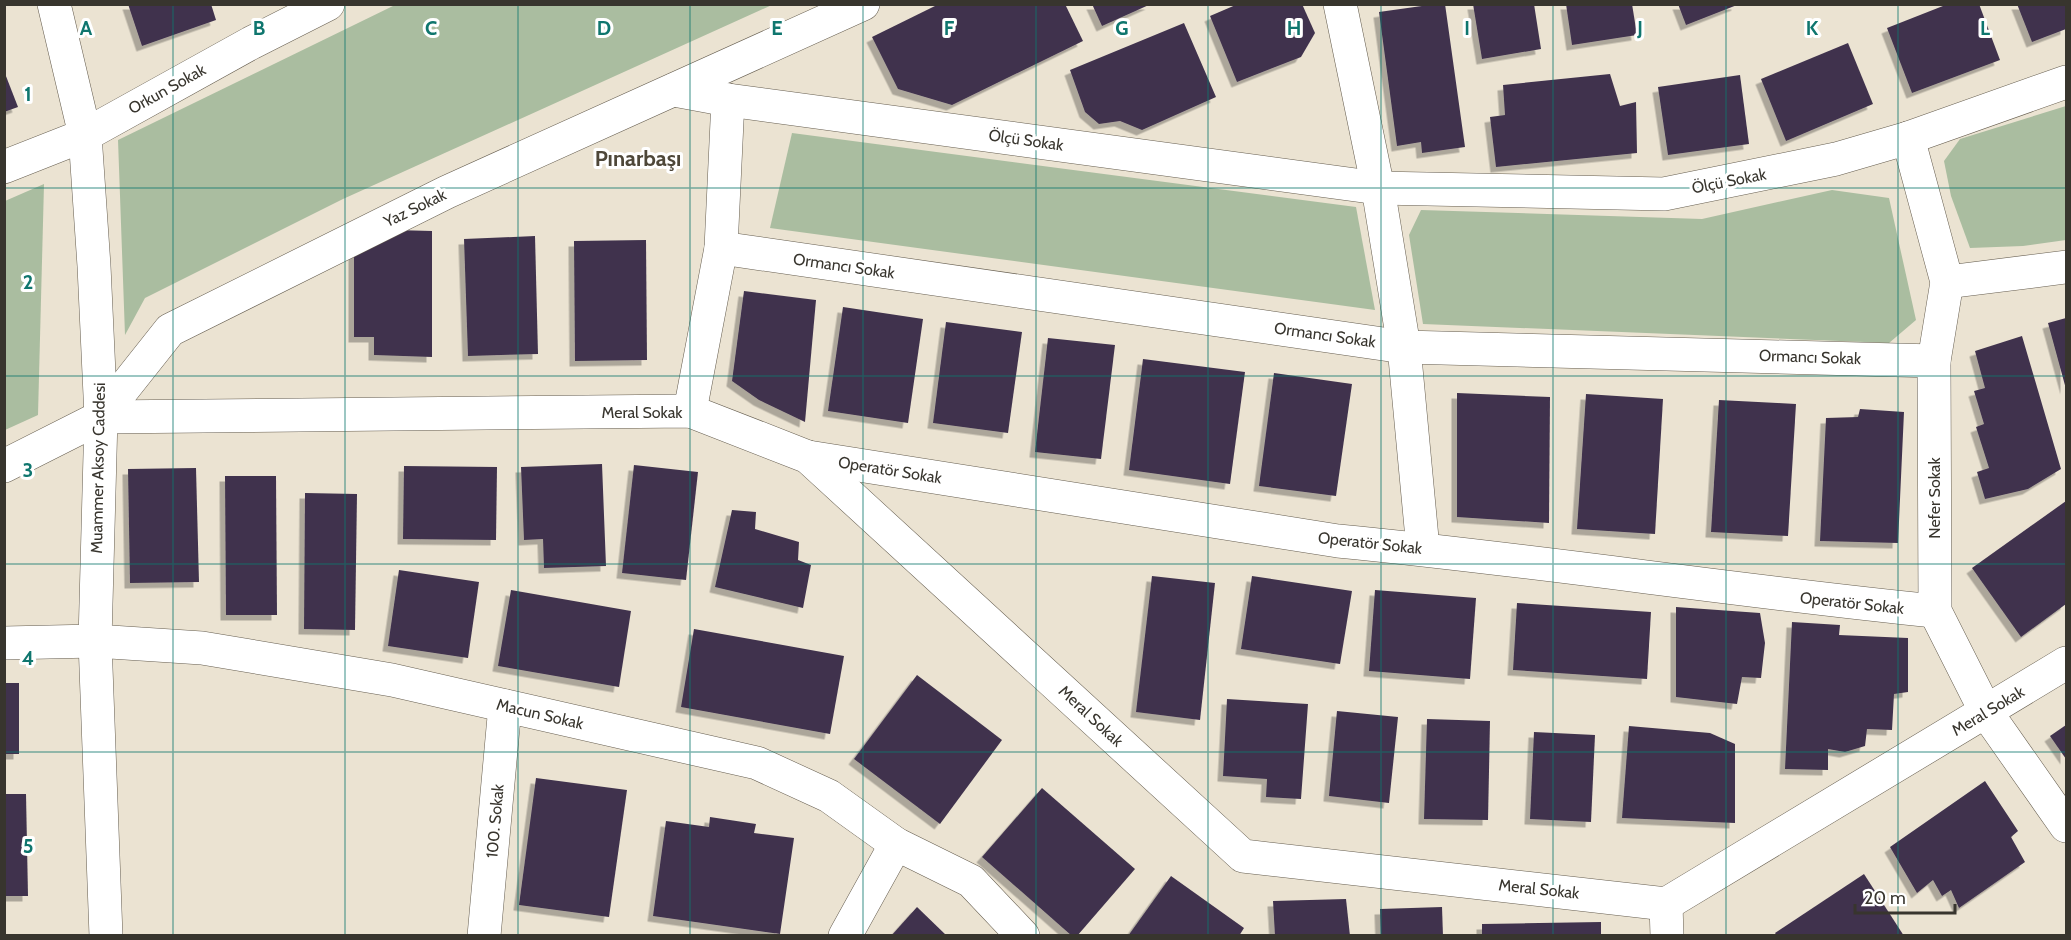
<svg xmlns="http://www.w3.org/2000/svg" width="2071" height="940" font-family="Cabin,sans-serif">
<defs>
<filter id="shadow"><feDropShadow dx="-5.5" dy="5.5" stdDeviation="0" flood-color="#0004"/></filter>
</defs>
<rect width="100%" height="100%" fill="#ebe3d2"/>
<g fill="#aabda0">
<polygon points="395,5 772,5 343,199 145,298 125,335 118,140"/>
<polygon points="2066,106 2066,240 2023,246 1970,248 1951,196 1944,161 1960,139"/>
<polygon points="792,133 1356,207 1375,310 770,228"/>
<polygon points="44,184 38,415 5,430 5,201"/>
<polygon points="1832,190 1889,198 1916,320 1889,343 1423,324 1409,235 1421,210 1702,219"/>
</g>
<g fill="#40334d" filter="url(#shadow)">
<polygon points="128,4 211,4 216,20 142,46"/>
<polygon points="939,4 1065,4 1083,41 952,105 898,89 872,37"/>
<polygon points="1092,4 1151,4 1102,26"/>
<polygon points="1238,4 1302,4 1315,33 1301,57 1237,82 1210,16"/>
<polygon points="1436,4 1445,4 1465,147 1422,153 1421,142 1397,146 1379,12"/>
<polygon points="1473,4 1534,4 1541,49 1482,59"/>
<polygon points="1566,4 1632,4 1637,35 1572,45"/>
<polygon points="1678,4 1737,4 1737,5 1686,25"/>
<polygon points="1948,4 1979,4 2000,60 1912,93 1887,28"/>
<polygon points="2017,4 2066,4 2066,29 2032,42"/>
<polygon points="1184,23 1216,97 1142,130 1120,121 1099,124 1085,112 1070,70"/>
<polygon points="1848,43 1873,104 1786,141 1761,79"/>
<polygon points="4,71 18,107 4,112"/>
<polygon points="1610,74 1620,106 1636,102 1637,153 1496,167 1490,117 1505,115 1503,85"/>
<polygon points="1740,75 1749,144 1668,155 1658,87"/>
<polygon points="395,230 432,231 432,357 374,355 374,337 354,337 354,252"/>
<polygon points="535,236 538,354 468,356 464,239"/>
<polygon points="646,240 647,360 575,361 574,241"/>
<polygon points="744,291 816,300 805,422 759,400 732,381"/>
<polygon points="843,307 923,319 908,423 828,411"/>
<polygon points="2066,318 2066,389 2048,323"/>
<polygon points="946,322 1022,332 1008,433 933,423"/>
<polygon points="2022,336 2061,469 2028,489 1985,499 1977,472 1989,468 1976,427 1984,424 1974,391 1985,388 1975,351"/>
<polygon points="1048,338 1115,345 1101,459 1035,452"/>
<polygon points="1143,359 1245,372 1230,484 1129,470"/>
<polygon points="1274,373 1352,384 1336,496 1259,486"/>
<polygon points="1457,393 1550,397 1549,523 1457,517"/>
<polygon points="1586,394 1663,399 1655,534 1577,529"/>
<polygon points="1719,400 1796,404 1788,536 1711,532"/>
<polygon points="1860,409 1904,412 1898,543 1820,541 1826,418 1858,417"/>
<polygon points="602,464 606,566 544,568 543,539 524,540 521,467"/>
<polygon points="634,465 698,472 686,580 622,573"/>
<polygon points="404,466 497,467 496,540 403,539"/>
<polygon points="196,468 199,582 130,583 128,469"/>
<polygon points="225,476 276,476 277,615 226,615"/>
<polygon points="305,493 357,494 355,630 304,629"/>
<polygon points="2066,501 2066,604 2021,637 1972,568"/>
<polygon points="732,510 756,512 755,529 799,542 798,560 811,565 803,608 715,587"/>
<polygon points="399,570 479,582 468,658 388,646"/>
<polygon points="1152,576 1215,583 1200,720 1136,712"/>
<polygon points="1252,576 1352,591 1340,664 1241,649"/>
<polygon points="511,590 631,611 619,687 498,666"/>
<polygon points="1375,590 1476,598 1470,679 1369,671"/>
<polygon points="1517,603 1651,612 1647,679 1513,670"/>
<polygon points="1676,607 1760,613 1765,643 1761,678 1742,677 1737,704 1676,697"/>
<polygon points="1792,622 1840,625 1839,635 1908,638 1908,692 1894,694 1892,730 1867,729 1865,746 1845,752 1828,749 1828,770 1785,769"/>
<polygon points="694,629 844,656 830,734 681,707"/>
<polygon points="917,675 1002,740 940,824 854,759"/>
<rect x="4" y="683" width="15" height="71"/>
<polygon points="1227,699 1308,704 1301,799 1266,797 1267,779 1223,776"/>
<polygon points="1337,711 1398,717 1389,803 1329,796"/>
<polygon points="1427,719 1490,721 1488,820 1424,819"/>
<polygon points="2066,725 2066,759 2050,736"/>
<polygon points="1629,726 1710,733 1735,744 1735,823 1622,818"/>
<polygon points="1534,732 1595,735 1591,822 1530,819"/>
<polygon points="536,778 627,790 609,917 519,905"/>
<polygon points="1985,781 2018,831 2011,837 2025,862 1959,908 1951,890 1942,896 1933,880 1917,893 1890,847"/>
<polygon points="1042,788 1135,869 1077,936 1072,936 982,857"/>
<polygon points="4,794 26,794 28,896 4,896"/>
<polygon points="710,817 756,824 754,833 794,838 780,934 653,916 666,821 709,827"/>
<polygon points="1864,874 1904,936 1777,936 1775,933"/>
<polygon points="1171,876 1244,928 1239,936 1128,936"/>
<polygon points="1346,899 1350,936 1275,936 1273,901"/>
<polygon points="917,907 947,936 891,936"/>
<polygon points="1442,907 1443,936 1381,936 1380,909"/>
<polygon points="1601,922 1601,936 1482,936 1482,924"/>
</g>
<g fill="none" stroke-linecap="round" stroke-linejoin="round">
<defs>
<g id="minor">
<polyline points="1340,4 1378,188 1404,347 1423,549"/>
<polyline points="674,90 728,100 1378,188 1664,194 1836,159 1908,138 2066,82"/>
<polyline points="1908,138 1947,282 1934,361 1935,611 1986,712 2066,826"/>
<polyline points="4,167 85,135 251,43 328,4"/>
<polyline points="721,248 1404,347 1934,361"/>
<polyline points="1947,282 2066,267"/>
<polyline points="690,411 721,248 728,100"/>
<polyline points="101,417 690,411 808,457 1243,856 1666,904 2066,663"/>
<path d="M808,457L1338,541C1537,560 1735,591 1935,611"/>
<polyline points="4,466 101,417 170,330 447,192 863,4"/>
<polyline points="4,643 95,641 202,648 392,680 757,763 829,796 896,844 971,881 1023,936"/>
<polyline points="1666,904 1667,936"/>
<polyline points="484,936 505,706"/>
<polyline points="845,936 896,844"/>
</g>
<polyline id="major" points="54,4 85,135 94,266 101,417 95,641 106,936"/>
</defs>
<use href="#minor" stroke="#665e50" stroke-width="34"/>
<use href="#major" stroke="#665e50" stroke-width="34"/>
<use href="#minor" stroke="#fff" stroke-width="33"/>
<use href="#major" stroke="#fff" stroke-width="33"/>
</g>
<path fill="none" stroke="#0f766e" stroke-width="1.5" stroke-opacity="0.55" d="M173,4V936M345,4V936M518,4V936M690,4V936M863,4V936M1036,4V936M1208,4V936M1381,4V936M1553,4V936M1726,4V936M1898,4V936M4,188H2066M4,376H2066M4,564H2066M4,752H2066"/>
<g text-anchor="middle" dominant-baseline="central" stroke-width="6" stroke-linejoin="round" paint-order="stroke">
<g font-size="16" fill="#38352e" stroke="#fff">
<text transform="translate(167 89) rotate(-29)">Orkun Sokak</text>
<text transform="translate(1026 140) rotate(8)">Ölçü Sokak</text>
<text transform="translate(1729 181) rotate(-11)">Ölçü Sokak</text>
<text transform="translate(415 208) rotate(-26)">Yaz Sokak</text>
<text transform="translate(844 266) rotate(8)">Ormancı Sokak</text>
<text transform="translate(1325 335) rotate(8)">Ormancı Sokak</text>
<text transform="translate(1810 357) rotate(2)">Ormancı Sokak</text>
<text x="642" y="412">Meral Sokak</text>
<text transform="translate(98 468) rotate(-89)">Muammer Aksoy Caddesi</text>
<text transform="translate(890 470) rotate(9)">Operatör Sokak</text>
<text transform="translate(1934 498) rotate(-90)">Nefer Sokak</text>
<text transform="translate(1370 543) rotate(6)">Operatör Sokak</text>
<text transform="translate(1852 603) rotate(6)">Operatör Sokak</text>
<text transform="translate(1988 711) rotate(-31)">Meral Sokak</text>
<text transform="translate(540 714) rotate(13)">Macun Sokak</text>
<text transform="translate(1091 716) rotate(43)">Meral Sokak</text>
<text transform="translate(495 821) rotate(-85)">100. Sokak</text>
<text transform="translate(1539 889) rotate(6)">Meral Sokak</text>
</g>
<g font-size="22" font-weight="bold" fill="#4e4739" stroke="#fff">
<text x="638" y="158">Pınarbaşı</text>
</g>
</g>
<g font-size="20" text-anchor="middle" font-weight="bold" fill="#0f766e" stroke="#fff" stroke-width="6" stroke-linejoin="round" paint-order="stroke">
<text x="86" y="35">A</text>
<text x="259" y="35">B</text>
<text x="431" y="35">C</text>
<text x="604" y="35">D</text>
<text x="777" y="35">E</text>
<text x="949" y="35">F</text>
<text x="1122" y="35">G</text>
<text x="1294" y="35">H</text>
<text x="1467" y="35">I</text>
<text x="1640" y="35">J</text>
<text x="1812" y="35">K</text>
<text x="1985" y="35">L</text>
<text x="28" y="101">1</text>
<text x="28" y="289">2</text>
<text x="28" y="477">3</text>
<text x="28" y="665">4</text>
<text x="28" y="853">5</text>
</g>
<rect width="2071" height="940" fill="none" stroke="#38352e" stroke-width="12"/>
<path d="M1855 904v9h100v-9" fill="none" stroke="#38352e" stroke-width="3"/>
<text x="1864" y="904" font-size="18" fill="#38352e" stroke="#ffffff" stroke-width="4.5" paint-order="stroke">20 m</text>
</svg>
